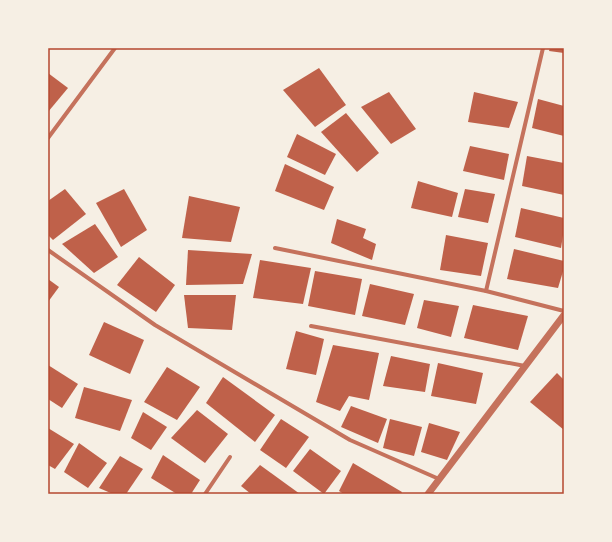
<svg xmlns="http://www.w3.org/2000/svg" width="612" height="542" font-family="Roboto,sans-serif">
<rect width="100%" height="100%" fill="#f6efe4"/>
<g fill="#bf614a">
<polygon points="550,48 564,48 564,53 549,51"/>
<polygon points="319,68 346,105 315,127 283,90"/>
<polygon points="48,73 68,88 48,112"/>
<polygon points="389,92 416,129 391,144 361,107"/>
<polygon points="474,92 518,102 509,128 468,122"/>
<polygon points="538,99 564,106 564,136 532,128"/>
<polygon points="346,113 379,153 357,172 321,132"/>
<polygon points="297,134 336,154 325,175 287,157"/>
<polygon points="470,146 509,154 504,180 463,171"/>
<polygon points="527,156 564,163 564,195 522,186"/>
<polygon points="285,164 334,187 324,210 275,191"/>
<polygon points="418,181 458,193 452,217 411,208"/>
<polygon points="65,189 86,214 53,240 48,235 48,201"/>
<polygon points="124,189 147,230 121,247 96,203"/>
<polygon points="465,189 495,194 488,223 458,217"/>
<polygon points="189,196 240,207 231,242 182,238"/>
<polygon points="521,208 564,218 564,229 561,248 515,237"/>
<polygon points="337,219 366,229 363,238 376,244 372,260 331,243"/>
<polygon points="95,224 118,257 94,273 62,244"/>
<polygon points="446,235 488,243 481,276 440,270"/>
<polygon points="514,249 564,261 564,268 558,288 507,279"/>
<polygon points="188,250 252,254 243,284 186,285"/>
<polygon points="139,257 175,285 156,312 117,285"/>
<polygon points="260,260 311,268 303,304 253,298"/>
<polygon points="315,271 362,279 355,315 308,306"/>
<polygon points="48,279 59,287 48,302"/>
<polygon points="370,284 414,294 405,325 362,316"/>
<polygon points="184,295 236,295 232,330 188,328"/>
<polygon points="424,300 459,306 451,337 417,328"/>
<polygon points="473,305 528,316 518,350 464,338"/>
<polygon points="104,322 144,340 130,374 89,355"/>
<polygon points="296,331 324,339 316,375 286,369"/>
<polygon points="333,345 379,353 369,400 349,396 340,411 316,402"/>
<polygon points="391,356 430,364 425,392 383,386"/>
<polygon points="438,363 483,373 476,404 431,396"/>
<polygon points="48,365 78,384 62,408 48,399"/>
<polygon points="167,367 200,387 177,420 144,402"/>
<polygon points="557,373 564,380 564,430 530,402"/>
<polygon points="223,377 275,415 255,442 206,403"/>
<polygon points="84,387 132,400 120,431 75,418"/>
<polygon points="351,406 387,419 378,443 341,427"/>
<polygon points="197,410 228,434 205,463 171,438"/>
<polygon points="143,412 167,427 151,450 131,438"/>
<polygon points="281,419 309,437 286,468 260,450"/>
<polygon points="390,419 422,427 414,456 383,448"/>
<polygon points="429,423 460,432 447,460 421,452"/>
<polygon points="48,428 74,444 55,469 48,465"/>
<polygon points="79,443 107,463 88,488 64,472"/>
<polygon points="310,449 341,471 324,494 293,471"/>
<polygon points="163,455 200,480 191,494 177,494 151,478"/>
<polygon points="120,456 143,469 126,494 113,494 99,488"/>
<polygon points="353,463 402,492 401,494 344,494 339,491"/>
<polygon points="260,465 300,494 251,494 241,486"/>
</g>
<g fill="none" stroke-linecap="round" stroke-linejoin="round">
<g stroke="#c5725c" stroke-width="4">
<polyline points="48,138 115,48"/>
<polyline points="275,248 486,291 564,311"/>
<polyline points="48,250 155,325 350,440 439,479"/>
<polyline points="486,291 543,48"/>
<polyline points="311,326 525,366"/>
<polyline points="205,494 230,457"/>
</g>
<polyline stroke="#c5725c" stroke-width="7" points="428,494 564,315"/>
</g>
<rect width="612" height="542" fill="none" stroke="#f6efe4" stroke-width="98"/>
<rect x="49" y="49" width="514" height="444" fill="none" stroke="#b5482f" stroke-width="1.5"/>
</svg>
